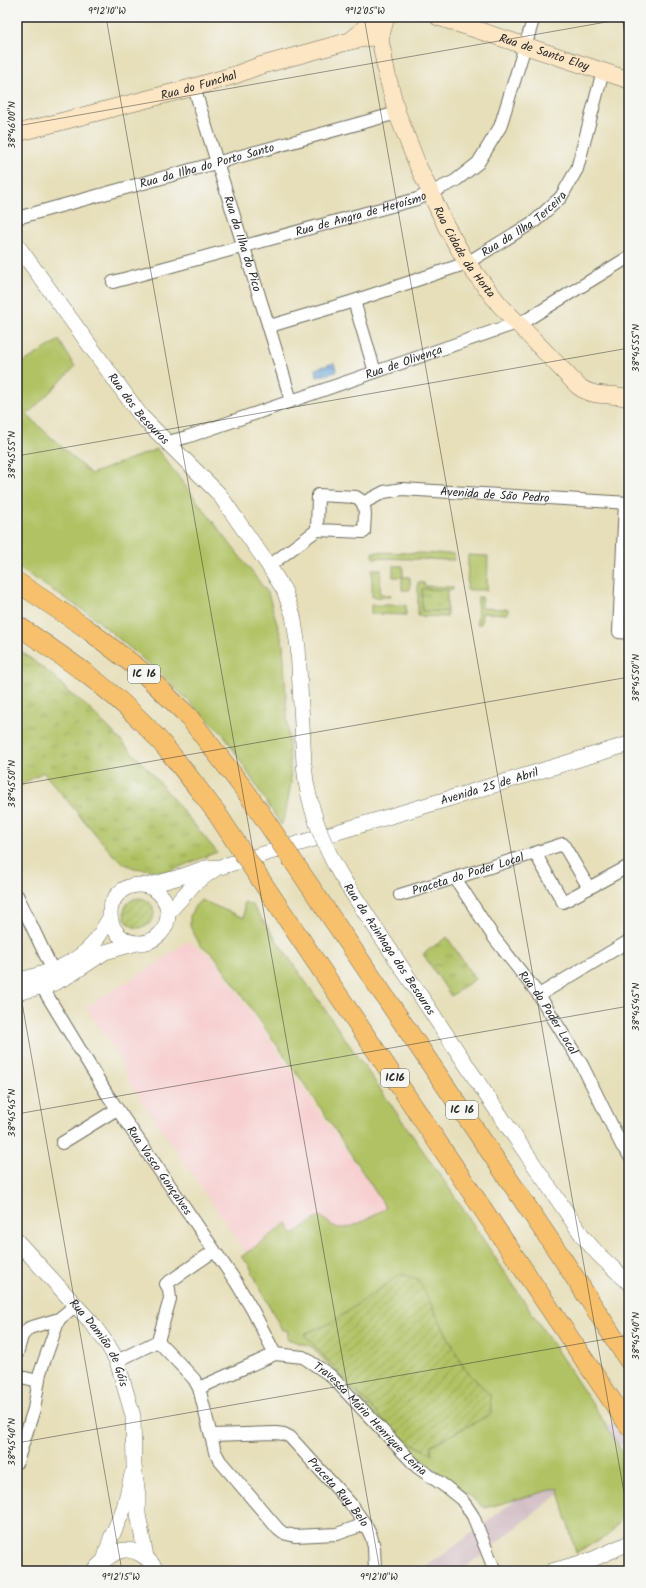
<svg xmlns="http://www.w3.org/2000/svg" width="646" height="1588" font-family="Kalam,sans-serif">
<defs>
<pattern id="park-tufts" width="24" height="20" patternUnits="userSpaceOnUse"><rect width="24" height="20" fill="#b1c265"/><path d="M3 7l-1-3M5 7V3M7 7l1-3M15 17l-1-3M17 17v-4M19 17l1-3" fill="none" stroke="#909e53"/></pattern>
<pattern id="garden-furrows" width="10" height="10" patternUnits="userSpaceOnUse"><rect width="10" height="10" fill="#b1c265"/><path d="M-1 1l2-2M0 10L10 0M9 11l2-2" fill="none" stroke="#909e53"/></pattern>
<pattern id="water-waves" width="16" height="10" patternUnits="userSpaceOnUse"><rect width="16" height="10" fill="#66a2d7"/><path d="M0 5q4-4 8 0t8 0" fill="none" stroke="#5484af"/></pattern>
</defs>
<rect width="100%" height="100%" fill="#f6f6f2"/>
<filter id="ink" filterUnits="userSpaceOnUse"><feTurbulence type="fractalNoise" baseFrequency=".025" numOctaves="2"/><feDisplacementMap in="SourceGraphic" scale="8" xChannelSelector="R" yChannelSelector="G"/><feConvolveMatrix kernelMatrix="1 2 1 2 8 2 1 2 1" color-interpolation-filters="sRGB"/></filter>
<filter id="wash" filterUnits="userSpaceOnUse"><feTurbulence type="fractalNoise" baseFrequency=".012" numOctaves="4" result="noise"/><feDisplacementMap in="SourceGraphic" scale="16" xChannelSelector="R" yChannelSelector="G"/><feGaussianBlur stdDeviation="0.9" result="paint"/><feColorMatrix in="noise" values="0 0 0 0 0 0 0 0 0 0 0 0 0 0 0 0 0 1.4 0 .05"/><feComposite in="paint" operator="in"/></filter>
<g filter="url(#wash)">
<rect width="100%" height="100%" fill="#e6dfba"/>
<polygon fill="#f7cfd0" points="187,941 212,956 386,1208 351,1227 340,1228 330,1224 320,1216 293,1234 287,1223 246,1253 129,1082 119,1058 86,1007 152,967"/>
<polygon fill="#d2bdc5" points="629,1411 629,1439 461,1571 419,1571 443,1555 496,1515"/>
<g fill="#b1c265" stroke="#6e7648" fill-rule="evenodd">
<polygon points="59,340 75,367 27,415 91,474 157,449 268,593 283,644 291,783 285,816 281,825 224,735 156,670 92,616 17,567 17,357 21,364"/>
<polygon points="373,552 454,554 454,560 373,558"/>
<polygon points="468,555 488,556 487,590 467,590"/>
<polygon points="393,566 403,566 403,577 410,577 410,590 402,590 402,577 393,577"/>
<polygon points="372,569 381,569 380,594 391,595 391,597 372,597"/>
<polygon points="418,582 424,583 425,586 453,587 453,590 422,589 422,611 447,611 447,617 418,616"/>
<polygon points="478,597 482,597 482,608 508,609 508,614 482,613 481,624 477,624"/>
<polygon points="371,605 406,605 406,615 371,614"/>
<path d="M201,900L244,918V902L252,905L449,1188L601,1417L629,1464V1503L626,1512L609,1535L576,1553L558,1488L485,1508L430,1466L391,1433L312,1347L287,1339L288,1331L282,1330L260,1288L249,1265L241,1257L287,1223L293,1234L320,1216C326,1220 333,1228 341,1228C354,1229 375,1214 386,1208L314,1098L214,955L200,945L190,926V916L195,906ZM418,1279L464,1368L490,1396L491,1414L430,1446L431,1454L400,1437L351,1386L304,1334L331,1323Z"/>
</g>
<g fill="url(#park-tufts)" stroke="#6e7648">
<polygon points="422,589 447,590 447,611 422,611"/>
<polygon points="17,648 57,679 69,693 82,702 103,722 149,770 217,852 167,872 134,868 123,863 113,855 43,772 17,788"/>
<polygon points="447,937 475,979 451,996 423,954"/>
</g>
<g fill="url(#garden-furrows)" stroke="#6e7648">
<circle cx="139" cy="913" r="15"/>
<polygon points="401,1274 418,1279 464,1368 490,1395 491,1414 431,1445 432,1454 400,1437 351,1386 304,1334 331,1323"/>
</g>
<polygon fill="url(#water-waves)" stroke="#486681" points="334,363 337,372 317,377 315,369"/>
</g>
<g filter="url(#ink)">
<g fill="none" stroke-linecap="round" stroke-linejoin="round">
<defs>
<g id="minor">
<path id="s1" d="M194,87C225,192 261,296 291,401"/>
<path id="s2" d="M17,218L397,113"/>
<path id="s3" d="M113,282L417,199L455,181L478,163L500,127L534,17"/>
<polyline points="354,301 375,372"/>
<path id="s4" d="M270,326L354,301L467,263L535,221L561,197L577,169L603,71"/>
<path id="s5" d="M168,442L187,437L517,323L528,319L629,257"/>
<path d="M318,495L356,497C369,504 364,519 364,532L317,530Z"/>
<path id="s6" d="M363,503L384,492L402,489L629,503"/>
<polyline points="625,503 619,632 629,633"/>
<polyline points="269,566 317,530"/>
<path id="s7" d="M455,878L495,939L539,995L582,1065L622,1146L629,1155"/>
<polyline points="589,888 629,866"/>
<polyline points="17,895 53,971"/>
<path id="s8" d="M400,895L535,853L563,902L589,888L563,844L535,853"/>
<path id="s9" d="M42,987L107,1094L236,1282L253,1311L275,1354"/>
<polyline points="539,995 629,941"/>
<polyline points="62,1143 117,1109"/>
<polyline points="158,1341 194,1379 199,1388 215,1452 220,1461 278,1529 283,1533 295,1536 337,1534 365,1524"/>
<polyline points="158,1341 170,1299 169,1289 166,1284 214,1251"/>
<polyline points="17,1354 22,1336 29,1328 59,1319 76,1305"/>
<polyline points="117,1361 158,1341"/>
<polyline points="17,1376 38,1381"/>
<path id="s10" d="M199,1388L275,1354L303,1357L330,1375L417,1467L446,1487L461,1499L467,1507L473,1516L495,1571"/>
<path id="s11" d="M211,1435L276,1433L284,1434L290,1437L350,1503L365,1524L371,1536L374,1547L375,1571"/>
<polyline points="17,1462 34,1409 40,1373 59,1319"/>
</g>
<g id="tertiary">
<path id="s12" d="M17,245L141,416L219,494L269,566L284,590L293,615L298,647L304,764L306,782"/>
<path id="s13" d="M347,885L485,1093L584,1238L599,1255L629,1283"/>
<circle cx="139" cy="914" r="29"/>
<path id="s14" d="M147,886L180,877L205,868L220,867L461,795L629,744"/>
<polyline points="168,913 195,883 215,869"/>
<path d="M17,981C45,973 73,967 93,944C100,936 104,926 110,918"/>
<polyline points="17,993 52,984 70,975 105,952 137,943"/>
<path id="s15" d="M17,1241L91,1322L108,1345L117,1361L133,1416L134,1466L138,1496V1514L146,1557"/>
<polyline points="104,1561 111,1538 124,1508 132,1474"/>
<path d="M93,1571C99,1565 107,1557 115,1553C131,1544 149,1557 157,1571"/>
<polyline points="552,1571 591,1560 629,1543"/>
</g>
<g id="secondary">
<path id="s16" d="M438,17L629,80"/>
<path id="s17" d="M380,39L387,75L397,113L418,166L446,226L467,263L499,304L578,386C595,399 610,392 629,398"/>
<polyline points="380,39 386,17"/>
<path d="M350,41C359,34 367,28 370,17"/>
<path id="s18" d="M17,133L194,87L235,75L259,66L350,41L372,37L380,39"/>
</g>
<g id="trunk">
<polyline points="17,582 83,626 139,669 188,716 247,793"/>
<path d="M17,625C59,654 102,682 138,718C167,746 191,780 216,812"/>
<polyline points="293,861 562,1258 629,1361"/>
<polyline points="256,873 629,1426"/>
</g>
</defs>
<use href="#minor" stroke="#6c6a5d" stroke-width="14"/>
<use href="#tertiary" stroke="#6c6a5d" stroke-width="16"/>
<use href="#secondary" stroke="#6c6a5d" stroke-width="18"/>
<use href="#trunk" stroke="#6c6a5d" stroke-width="20"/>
<use href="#minor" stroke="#fff" stroke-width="12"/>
<use href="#tertiary" stroke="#fff" stroke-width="15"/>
<use href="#secondary" stroke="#fce6c4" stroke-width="17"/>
<use href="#trunk" stroke="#f7c06c" stroke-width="19"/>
<defs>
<path id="tertiary-bridge" d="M306,782C313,819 326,853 347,885"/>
<g id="trunk-bridge">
<polyline points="247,793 293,861"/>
<polyline points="216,812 256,873"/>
</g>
</defs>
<use href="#tertiary-bridge" stroke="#6c6a5d" stroke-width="16" stroke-linecap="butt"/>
<use href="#trunk-bridge" stroke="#6c6a5d" stroke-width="20" stroke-linecap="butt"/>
<use href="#tertiary-bridge" stroke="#fff" stroke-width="15"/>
<use href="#trunk-bridge" stroke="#f7c06c" stroke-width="19"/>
</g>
</g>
<path fill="none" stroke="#2b2b2b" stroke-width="1" stroke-opacity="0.45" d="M106,17L380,1571M364,17L629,1521M622,17L629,59M17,126L629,18M17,456L629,348M17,785L629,677M17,974L122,1571M17,1114L629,1006M17,1443L629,1335"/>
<g text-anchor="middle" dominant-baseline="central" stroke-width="3" stroke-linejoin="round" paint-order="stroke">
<g fill="#f6f6f2" stroke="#686867" stroke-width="1">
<rect x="128" y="665" width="32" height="18" rx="3"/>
<rect x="381" y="1069" width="28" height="18" rx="3"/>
<rect x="446" y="1101" width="32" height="18" rx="3"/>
</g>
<g font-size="11" font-weight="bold" fill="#2b2b2b">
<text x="144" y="674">IC 16</text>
<text x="395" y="1078">IC16</text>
<text x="462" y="1110">IC 16</text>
</g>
<g font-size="12" fill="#2b2b2b" stroke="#f6f6f2">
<text stroke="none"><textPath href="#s16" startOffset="112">Rua de Santo Eloy</textPath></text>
<text stroke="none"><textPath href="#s18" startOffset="188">Rua do Funchal</textPath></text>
<text stroke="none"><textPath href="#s2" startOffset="197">Rua da Ilha do Porto Santo</textPath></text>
<text stroke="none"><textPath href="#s3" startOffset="257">Rua de Angra de Heroísmo</textPath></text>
<text stroke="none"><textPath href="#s4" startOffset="276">Rua da Ilha Terceira</textPath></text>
<text stroke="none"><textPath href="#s1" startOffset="164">Rua da Ilha do Pico</textPath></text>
<text stroke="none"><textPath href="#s17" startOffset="231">Rua Cidade da Horta</textPath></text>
<text stroke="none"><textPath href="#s5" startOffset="249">Rua de Olivença</textPath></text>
<text stroke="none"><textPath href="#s12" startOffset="204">Rua dos Besouros</textPath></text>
<text stroke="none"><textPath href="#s6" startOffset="135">Avenida de São Pedro</textPath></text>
<text stroke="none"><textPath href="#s14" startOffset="357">Avenida 25 de Abril</textPath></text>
<text stroke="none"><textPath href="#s8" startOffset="71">Praceta do Poder Local</textPath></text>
<text stroke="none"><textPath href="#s13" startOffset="77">Rua da Azinhaga dos Besouros</textPath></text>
<text stroke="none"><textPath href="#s7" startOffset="164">Rua do Poder Local</textPath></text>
<text stroke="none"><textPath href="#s9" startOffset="218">Rua Vasco Gonçalves</textPath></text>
<text stroke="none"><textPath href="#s15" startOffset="132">Rua Damião de Góis</textPath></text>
<text stroke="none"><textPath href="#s10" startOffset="203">Travessa Mário Henrique Leiria</textPath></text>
<text stroke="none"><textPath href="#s11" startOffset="153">Praceta Ruy Belo</textPath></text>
</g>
</g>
<rect width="646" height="1588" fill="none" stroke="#f6f6f2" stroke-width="44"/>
<rect x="22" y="22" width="602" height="1544" fill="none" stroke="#2b2b2b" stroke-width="1.5"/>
<g font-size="10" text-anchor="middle" fill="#2b2b2b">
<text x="107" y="14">9°12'10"W</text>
<text x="365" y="14">9°12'05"W</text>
<text transform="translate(11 125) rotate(-90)" y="4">38°46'00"N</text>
<text transform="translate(635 348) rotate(-90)" y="4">38°45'55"N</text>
<text transform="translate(11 455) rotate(-90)" y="4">38°45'55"N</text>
<text transform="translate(635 678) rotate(-90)" y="4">38°45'50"N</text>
<text transform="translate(11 784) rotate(-90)" y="4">38°45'50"N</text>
<text transform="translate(635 1007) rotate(-90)" y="4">38°45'45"N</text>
<text transform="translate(11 1113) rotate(-90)" y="4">38°45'45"N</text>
<text transform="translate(635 1336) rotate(-90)" y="4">38°45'40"N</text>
<text transform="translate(11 1442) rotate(-90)" y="4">38°45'40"N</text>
<text x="121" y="1580">9°12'15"W</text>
<text x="379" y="1580">9°12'10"W</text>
</g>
</svg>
